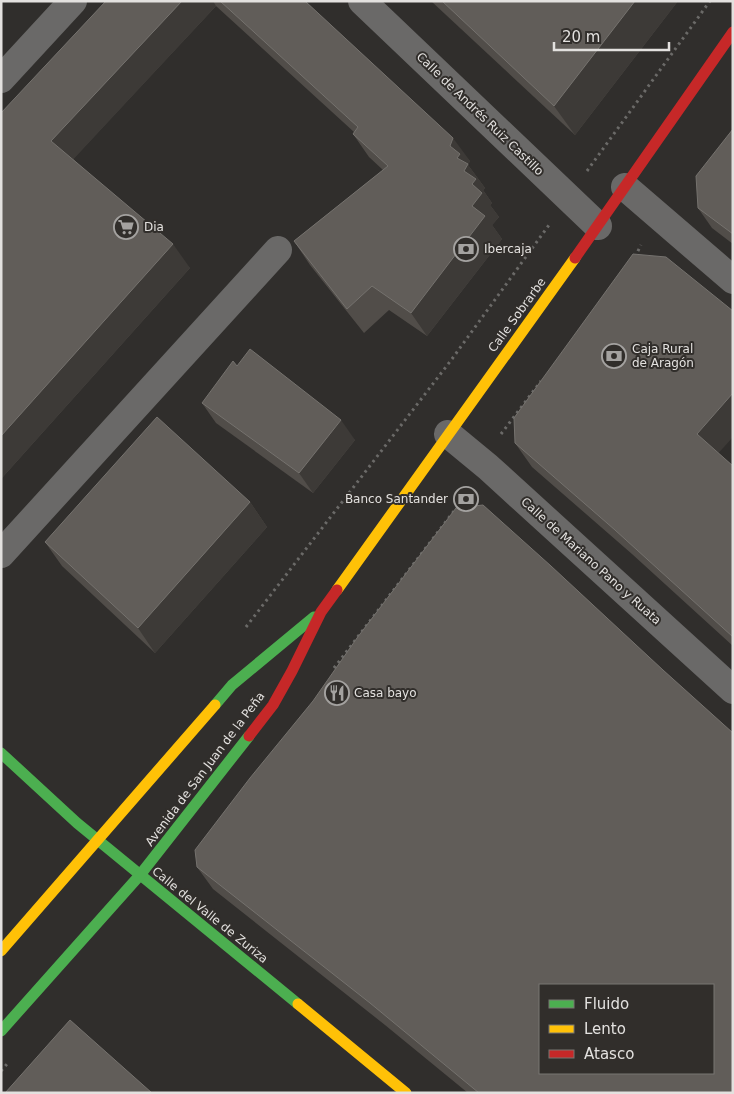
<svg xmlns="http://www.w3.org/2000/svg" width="734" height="1094" font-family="'DejaVu Sans',sans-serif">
<rect width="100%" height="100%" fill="#302e2c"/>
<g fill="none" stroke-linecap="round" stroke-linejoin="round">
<g stroke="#6b6a68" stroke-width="3" stroke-dasharray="2.5 4" stroke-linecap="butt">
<polyline points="587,171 710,1"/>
<polyline points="635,257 641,245"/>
<polyline points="501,434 541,381"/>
<polyline points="246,627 452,359 549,225"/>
<polyline points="334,668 467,494"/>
<polyline points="1,1071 7,1064"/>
</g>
<g stroke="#6a6968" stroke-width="28">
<polyline points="362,1 598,226"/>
<polyline points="1,79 73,1"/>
<polyline points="625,187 733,280"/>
<polyline points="448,434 488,467 733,690"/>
<polyline points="1,554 278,250"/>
</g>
<g stroke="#4caf50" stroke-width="11">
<polyline points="215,705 232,685 314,617"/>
<polyline points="1,753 77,823 298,1004"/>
<polyline points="1,1031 140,875 249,736"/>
</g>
<g stroke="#ffc107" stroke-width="11">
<polyline points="337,590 575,258"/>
<polyline points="1,951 215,705"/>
<polyline points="298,1004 406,1093"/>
</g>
<g stroke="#c62828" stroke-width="11">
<polyline points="575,258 733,32"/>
<polyline points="249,736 273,705 292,671 321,612 337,590"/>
</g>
</g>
<g fill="#514d49">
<polygon points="106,1 305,1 470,161 468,165 485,188 483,190 492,203 490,205 499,217 492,225 502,239 427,336 389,310 364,333 310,265 294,241 383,170 369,157 353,134 354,132 216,6 73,159 190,268 1,479"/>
<polygon points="431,1 678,1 575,135"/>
<polygon points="733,129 733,244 712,228 698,208"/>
<polygon points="237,366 355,440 313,493 216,423 202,403"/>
<polygon points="515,443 718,453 733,466 733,646 632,554 532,467"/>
<polygon points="250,502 267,527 155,653 62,566 45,542"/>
<polygon points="197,867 733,1093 468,1093 385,1025 213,889"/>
</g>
<g fill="#3d3a37">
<polygon points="182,1 213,1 216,6 68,165 51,141"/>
<polygon points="635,1 678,1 575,135 554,106"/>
<polygon points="453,138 470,161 468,165 485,188 483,190 492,203 490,205 499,217 492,225 502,239 427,336 411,313 472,206 472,184 450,146"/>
<polygon points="173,244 190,268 1,479 1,436"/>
<polygon points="733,393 733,437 714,458 697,434"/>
<polygon points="341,420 355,440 313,493 299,473"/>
<polygon points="250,502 267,527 155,653 138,628"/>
</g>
<g fill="#615d59" stroke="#75726e" fill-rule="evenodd">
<polygon points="106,1 182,1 51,141 173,244 1,436 1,113"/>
<polygon points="220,1 305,1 453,138 450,146 460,154 457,158 468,164 464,171 476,179 472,184 482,193 472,206 485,216 411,313 372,286 347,309 294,241 388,166 353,134 358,127"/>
<polygon points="442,1 635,1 554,106"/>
<polygon points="733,129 733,234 698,208 696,176"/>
<polygon points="633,254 666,257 733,311 733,393 697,434 733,466 733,637 615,530 515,443 514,418"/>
<polygon points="250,349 341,420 299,473 202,403 233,361 237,366"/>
<polygon points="157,417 250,502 138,628 45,542"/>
<path d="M483,505L551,566L663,670L733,733V1093H479L370,1003L197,867L195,850L250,778L313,701L357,638L456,508ZM540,985H713V1073H540Z"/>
<polygon points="70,1020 152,1093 5,1093"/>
</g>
<defs>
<symbol id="supermarket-ring" viewBox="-11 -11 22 22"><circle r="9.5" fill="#312e2b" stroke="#a4a2a0" stroke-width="1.5"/><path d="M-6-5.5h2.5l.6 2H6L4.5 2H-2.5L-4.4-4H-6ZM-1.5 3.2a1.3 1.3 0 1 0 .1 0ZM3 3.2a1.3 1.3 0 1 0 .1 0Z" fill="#a4a2a0"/></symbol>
<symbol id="bank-ring" viewBox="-11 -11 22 22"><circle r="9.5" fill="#312e2b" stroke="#a4a2a0" stroke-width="1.5"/><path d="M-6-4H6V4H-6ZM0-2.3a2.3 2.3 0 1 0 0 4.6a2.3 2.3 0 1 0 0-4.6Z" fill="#a4a2a0"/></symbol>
<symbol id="restaurant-ring" viewBox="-11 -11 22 22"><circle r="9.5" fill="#312e2b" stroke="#a4a2a0" stroke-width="1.5"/><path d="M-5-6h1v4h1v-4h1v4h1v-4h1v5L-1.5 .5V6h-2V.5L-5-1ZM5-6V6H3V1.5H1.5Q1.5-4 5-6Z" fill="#a4a2a0"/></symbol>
</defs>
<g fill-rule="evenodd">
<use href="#supermarket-ring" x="112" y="213" width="28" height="28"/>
<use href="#bank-ring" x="452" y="235" width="28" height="28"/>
<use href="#bank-ring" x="600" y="342" width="28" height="28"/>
<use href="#bank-ring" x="452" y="485" width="28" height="28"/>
<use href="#restaurant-ring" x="323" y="679" width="28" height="28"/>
</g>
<g text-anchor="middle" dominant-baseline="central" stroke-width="4" stroke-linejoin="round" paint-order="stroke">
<g font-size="12" fill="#e3e1df" stroke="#312e2b">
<text transform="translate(480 114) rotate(44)">Calle de Andrés Ruiz Castillo</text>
<text transform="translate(517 315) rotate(-54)">Calle Sobrarbe</text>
<text transform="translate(591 561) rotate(42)">Calle de Mariano Pano y Ruata</text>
<text transform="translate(205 769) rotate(-53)">Avenida de San Juan de la Peña</text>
<text transform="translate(210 915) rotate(39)">Calle del Valle de Zuriza</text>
</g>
<g font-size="12" fill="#e3e1df" stroke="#312e2b" text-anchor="start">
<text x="144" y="227">Dia</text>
<text x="484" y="249">Ibercaja</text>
<text x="632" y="349">Caja Rural<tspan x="632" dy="14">de Aragón</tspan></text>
<text x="448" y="499" text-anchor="end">Banco Santander</text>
<text x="354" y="693">Casa bayo</text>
</g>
</g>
<rect width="734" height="1094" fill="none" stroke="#e3e1df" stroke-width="5"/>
<rect x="539" y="984" width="175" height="90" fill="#312e2b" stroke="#787673"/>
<rect x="549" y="1000" width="25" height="8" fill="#4caf50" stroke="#787673"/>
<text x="584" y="1009" font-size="15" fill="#e3e1df">Fluido</text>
<rect x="549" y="1025" width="25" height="8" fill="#ffc107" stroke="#787673"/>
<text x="584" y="1034" font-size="15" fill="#e3e1df">Lento</text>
<rect x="549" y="1050" width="25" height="8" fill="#c62828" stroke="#787673"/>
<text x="584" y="1059" font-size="15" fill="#e3e1df">Atasco</text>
<path d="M554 42v8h115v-8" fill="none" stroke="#e3e1df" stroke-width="2.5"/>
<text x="562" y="42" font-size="15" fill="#e3e1df" stroke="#312e2b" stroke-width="4" paint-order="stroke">20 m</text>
</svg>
